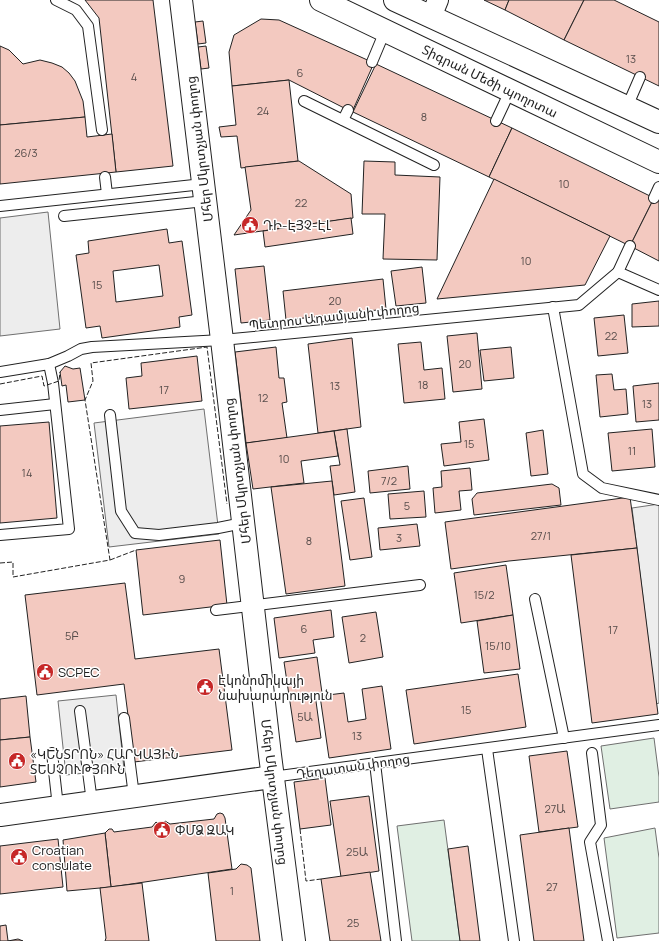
<svg xmlns="http://www.w3.org/2000/svg" width="659" height="941" font-family="Manrope,'Noto Sans Armenian',sans-serif">
<rect width="100%" height="100%" fill="#fff"/>
<g fill="#e0efe3" stroke="#6f6f6f">
<polygon points="654,738 659,777 659,802 610,809 601,746"/>
<polygon points="444,820 460,941 412,941 397,826"/>
<polygon points="655,828 659,858 659,933 617,938 604,838"/>
</g>
<g fill="#ededed" stroke="#6f6f6f">
<polygon points="48,212 60,329 0,336 0,218"/>
<polygon points="204,409 219,534 109,547 94,423"/>
<polygon points="659,504 659,703 656,704 632,508"/>
<polygon points="116,695 124,769 66,775 58,701"/>
</g>
<g fill="#f3c9c0" stroke="#222" fill-rule="evenodd">
<polygon points="85,0 153,0 173,166 116,172 99,18"/>
<polygon points="484,0 509,0 505,10"/>
<polygon points="509,0 584,0 564,40 505,10"/>
<polygon points="584,0 614,0 659,22 659,86 564,40"/>
<polygon points="261,19 279,20 374,63 352,112 289,80 232,86 229,52 234,35"/>
<polygon points="203,21 206,43 198,44 195,22"/>
<polygon points="0,46 9,50 23,64 40,60 52,63 62,67 69,73 75,81 83,101 85,117 0,125"/>
<polygon points="206,46 209,68 201,69 198,47"/>
<polygon points="376,64 512,128 489,177 353,112"/>
<polygon points="289,80 298,161 241,168 237,136 221,137 219,127 236,125 232,86"/>
<polygon points="85,117 87,137 112,134 116,172 0,184 0,125"/>
<polygon points="512,128 654,198 630,246 489,177"/>
<polygon points="299,161 351,194 353,218 234,235 251,210 245,167"/>
<polygon points="364,161 395,162 395,175 440,177 437,260 383,259 385,214 362,214"/>
<polygon points="494,179 610,236 585,285 437,299"/>
<polygon points="654,198 659,200 659,261 630,246"/>
<polygon points="351,218 353,234 265,247 263,231"/>
<path d="M167,229L169,243L182,241L192,315L179,317L180,327L102,338L100,326L86,328L76,255L89,253L88,241ZM159,265L163,296L116,302L113,271Z"/>
<polygon points="264,266 270,320 241,323 235,269"/>
<polygon points="422,267 426,303 396,306 391,271"/>
<polygon points="383,279 386,309 286,320 283,291"/>
<polygon points="659,301 659,326 632,327 632,304"/>
<polygon points="624,315 628,353 598,356 594,318"/>
<polygon points="477,333 482,389 453,392 447,336"/>
<polygon points="352,338 361,427 318,433 308,344"/>
<polygon points="421,342 424,370 442,368 445,399 404,403 398,344"/>
<polygon points="276,347 279,378 284,378 287,402 282,403 287,438 246,443 235,352"/>
<polygon points="511,347 514,378 484,381 480,350"/>
<polygon points="197,356 202,401 129,409 126,378 142,376 141,363"/>
<polygon points="65,366 73,369 80,368 85,400 68,402 66,385 62,386 60,372"/>
<polygon points="612,374 614,390 626,389 628,414 600,417 596,375"/>
<polygon points="659,383 659,420 636,422 633,386"/>
<polygon points="484,419 489,460 444,466 441,444 461,442 459,422"/>
<polygon points="49,422 57,518 0,523 0,426"/>
<polygon points="347,429 355,492 334,495 330,466 340,465 334,431"/>
<polygon points="652,429 655,467 612,471 608,433"/>
<polygon points="543,430 548,474 531,476 526,433"/>
<polygon points="334,431 338,456 301,461 304,483 253,489 246,443"/>
<polygon points="408,466 410,489 370,493 368,471"/>
<polygon points="470,468 472,490 459,491 461,510 435,513 433,488 442,487 441,471"/>
<polygon points="332,481 345,586 286,594 271,487"/>
<polygon points="552,484 559,488 561,505 474,515 472,499 477,493"/>
<polygon points="424,491 426,517 390,519 388,494"/>
<polygon points="630,497 637,548 509,561 451,569 445,522"/>
<polygon points="364,498 372,557 350,560 341,501"/>
<polygon points="417,524 420,546 380,550 378,528"/>
<polygon points="220,540 227,605 143,615 136,550"/>
<polygon points="637,548 658,714 592,723 571,555"/>
<polygon points="506,565 513,615 461,623 454,573"/>
<polygon points="125,583 135,659 219,649 232,750 134,762 124,684 37,695 25,595"/>
<polygon points="331,610 334,637 313,640 315,653 279,658 274,618"/>
<polygon points="376,612 383,657 349,663 342,617"/>
<polygon points="513,615 520,669 484,673 477,621"/>
<polygon points="317,657 322,693 315,694 321,738 296,742 284,662"/>
<polygon points="518,674 526,727 414,744 406,690"/>
<polygon points="382,686 391,749 329,758 320,696 344,693 348,722 366,719 362,689"/>
<polygon points="26,696 30,737 0,740 0,699"/>
<polygon points="30,737 36,782 0,787 0,740"/>
<polygon points="567,751 578,827 539,832 529,756"/>
<polygon points="325,778 331,825 300,829 294,782"/>
<polygon points="369,796 379,871 341,877 330,801"/>
<polygon points="220,813 223,814 225,818 232,869 111,887 105,833 109,829 112,829 114,832 152,827 156,822 161,826 165,821 170,824 214,819 217,814"/>
<polygon points="569,828 584,941 534,941 520,835"/>
<polygon points="105,833 111,887 67,891 63,840"/>
<polygon points="58,839 63,887 0,894 0,846"/>
<polygon points="468,846 480,941 460,941 448,849"/>
<polygon points="241,864 247,865 251,868 260,941 216,941 208,873 236,869"/>
<polygon points="370,872 381,941 330,941 321,879"/>
<polygon points="142,883 149,941 105,941 106,938 100,888"/>
<polygon points="6,925 8,941 18,939 23,941 0,941 0,926"/>
</g>
<g fill="none" stroke-linecap="round" stroke-linejoin="round">
<defs>
<g id="lane">
<polyline points="56,0 76,10 88,26 102,130"/>
<polyline points="372,62 385,31"/>
<polyline points="304,101 434,165"/>
<polyline points="627,107 640,77"/>
<polyline points="343,120 348,110"/>
<polyline points="496,121 510,91"/>
<polyline points="105,177 107,194"/>
<polyline points="654,198 659,187"/>
<polyline points="0,206 203,184"/>
<polyline points="64,216 205,201"/>
<polyline points="618,272 659,290"/>
<polyline points="553,307 583,474 602,488 659,500"/>
<polyline points="0,372 49,364 68,356 81,349 92,347 222,340 579,305 618,272 630,246"/>
<polyline points="0,410 55,404"/>
<polyline points="110,415 121,511 135,533 159,535 218,528 243,523"/>
<polyline points="0,535 69,529 53,383 49,364"/>
<polyline points="535,599 564,738"/>
<polyline points="216,610 420,585"/>
<polyline points="80,711 92,802"/>
<polyline points="124,718 134,796"/>
<polyline points="487,749 514,941"/>
<polyline points="52,753 58,807"/>
<polyline points="592,753 601,825 590,842 608,941"/>
<polyline points="375,763 396,941"/>
<polyline points="272,777 659,725"/>
</g>
<polyline id="street" points="431,17 438,0"/>
<g id="secondary">
<polyline points="181,0 222,340 270,755 294,941"/>
<polyline points="0,815 272,777"/>
</g>
<g id="primary">
<polyline points="321,0 659,162"/>
<polyline points="395,0 659,122"/>
</g>
</defs>
<use href="#lane" stroke="#222" stroke-width="12"/>
<use href="#street" stroke="#222" stroke-width="22"/>
<use href="#secondary" stroke="#222" stroke-width="24"/>
<use href="#primary" stroke="#222" stroke-width="24"/>
<use href="#lane" stroke="#fff" stroke-width="10"/>
<use href="#street" stroke="#fff" stroke-width="20"/>
<use href="#secondary" stroke="#fff" stroke-width="22"/>
<use href="#primary" stroke="#fff" stroke-width="22"/>
<g stroke="#222" stroke-width="1" stroke-dasharray="5 2" stroke-linecap="butt">
<polyline points="0,384 42,376 44,386 59,381 60,372"/>
<polyline points="110,560 136,550"/>
<polyline points="0,563 13,562 13,577 110,560 85,400 93,381 91,363 207,347 227,504"/>
<polyline points="300,829 306,881 321,879"/>
</g>
</g>
<defs>
<symbol id="civic-disc" viewBox="-11 -11 22 22"><circle r="9.5" fill="#c62828" stroke="#fff"/><path d="M-.6-6.5H3V-4.5H.6V-3L4-1V1h2V6H-6V1h2V-1L-.6-3ZM-1.2 2.5V6h2.4V2.5Z" fill="#fff"/></symbol>
</defs>
<g fill-rule="evenodd">
<use href="#civic-disc" x="240" y="215" width="20" height="20"/>
<use href="#civic-disc" x="35" y="662" width="20" height="20"/>
<use href="#civic-disc" x="195" y="677" width="20" height="20"/>
<use href="#civic-disc" x="7" y="751" width="20" height="20"/>
<use href="#civic-disc" x="152" y="820" width="20" height="20"/>
<use href="#civic-disc" x="9" y="847" width="20" height="20"/>
</g>
<g text-anchor="middle" dominant-baseline="central" stroke-width="3" stroke-linejoin="round" paint-order="stroke">
<g font-size="11" fill="#564c4a">
<text x="631" y="58">13</text>
<text x="300" y="72">6</text>
<text x="134" y="76">4</text>
<text x="263" y="110">24</text>
<text x="424" y="116">8</text>
<text x="26" y="152">26/3</text>
<text x="564" y="183">10</text>
<text x="301" y="202">22</text>
<text x="526" y="260">10</text>
<text x="97" y="284">15</text>
<text x="335" y="300">20</text>
<text x="611" y="335">22</text>
<text x="465" y="363">20</text>
<text x="423" y="384">18</text>
<text x="335" y="385">13</text>
<text x="164" y="389">17</text>
<text x="263" y="397">12</text>
<text x="647" y="403">13</text>
<text x="469" y="443">15</text>
<text x="632" y="450">11</text>
<text x="284" y="458">10</text>
<text x="27" y="472">14</text>
<text x="389" y="480">7/2</text>
<text x="407" y="505">5</text>
<text x="541" y="535">27/1</text>
<text x="399" y="537">3</text>
<text x="309" y="540">8</text>
<text x="182" y="578">9</text>
<text x="484" y="594">15/2</text>
<text x="304" y="628">6</text>
<text x="613" y="629">17</text>
<text x="72" y="635">5Բ</text>
<text x="363" y="637">2</text>
<text x="498" y="645">15/10</text>
<text x="466" y="709">15</text>
<text x="305" y="716">5Ա</text>
<text x="357" y="735">13</text>
<text x="555" y="808">27Ա</text>
<text x="357" y="851">25Ա</text>
<text x="552" y="886">27</text>
<text x="232" y="890">1</text>
<text x="353" y="922">25</text>
</g>
<g font-size="13" fill="#222" stroke="#fff">
<text transform="translate(490 81) rotate(26)">Տիգրան Մեծի պողոտա</text>
<text transform="translate(199 149) rotate(-97)">Մհեր Մկրտչյան փողոց</text>
<text transform="translate(334 316) rotate(-6)">Պետրոս Ադամյանի փողոց</text>
<text transform="translate(237 471) rotate(-97)">Մհեր Մկրտչյան փողոց</text>
<text transform="translate(353 766) rotate(-8)">Դեղատան փողոց</text>
<text transform="translate(275 792) rotate(83)">Մհեր Մկրտչյան փողոց</text>
</g>
<g font-size="13" fill="#222" stroke="#fff" text-anchor="start">
<text x="263" y="225">ԴԻ-ԷՅՉ-ԷԼ</text>
<text x="58" y="672">SCPEC</text>
<text x="218" y="680">Էկոնոմիկայի<tspan x="218" dy="15">նախարարություն</tspan></text>
<text x="30" y="754">«ԿԵՆՏՐՈՆ» ՀԱՐԿԱՅԻՆ<tspan x="30" dy="15">ՏԵՍՉՈՒԹՅՈՒՆ</tspan></text>
<text x="175" y="830">ՓՄՁ ԶԱԿ</text>
<text x="32" y="850">Croatian<tspan x="32" dy="15">consulate</tspan></text>
</g>
</g>
</svg>
